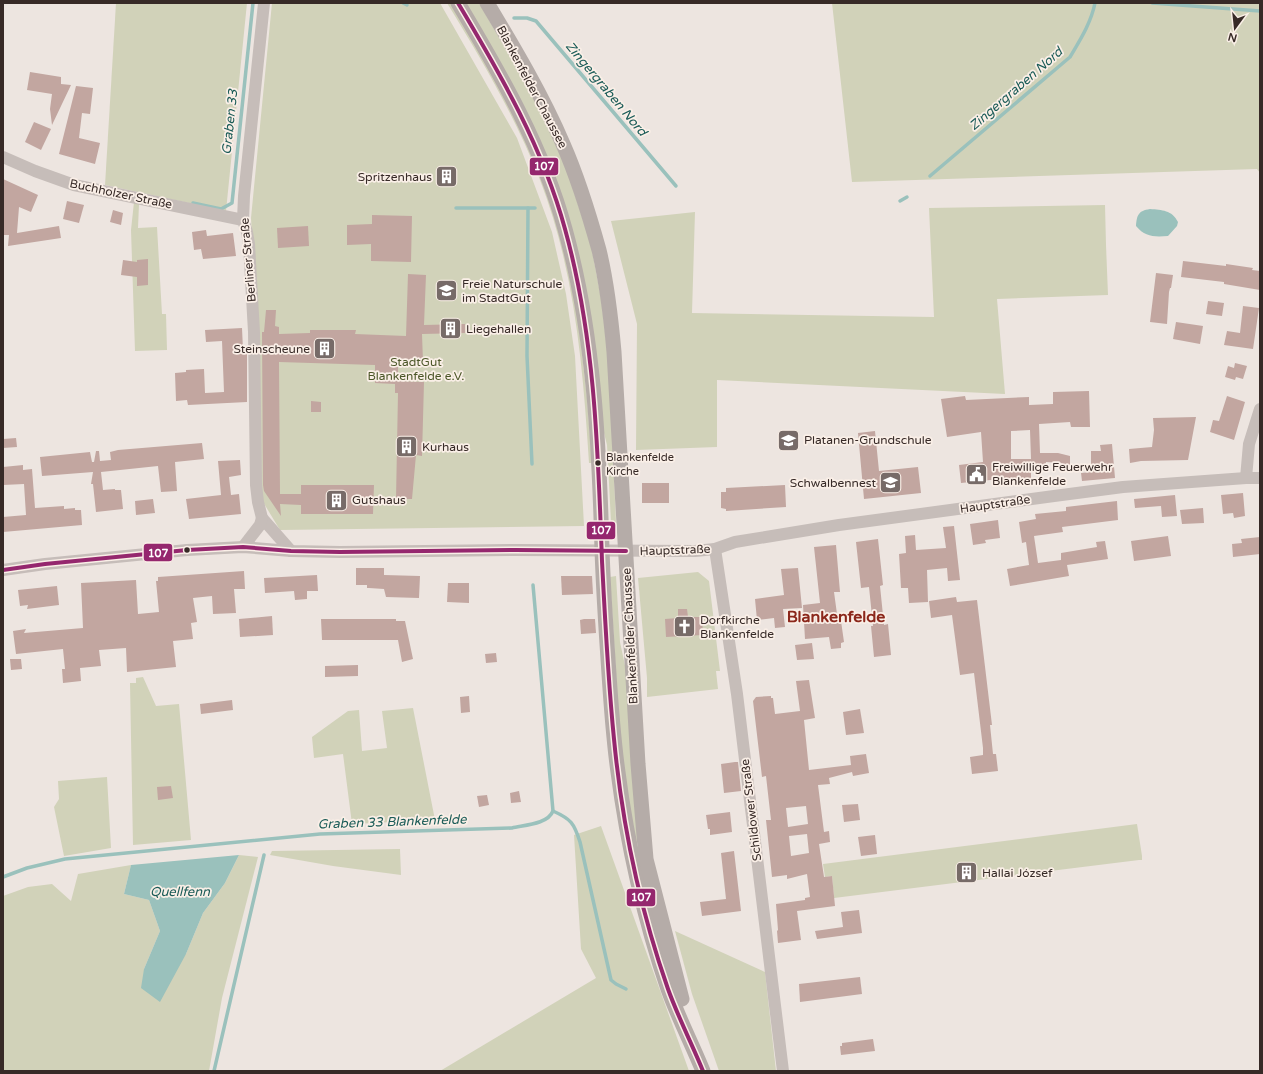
<svg xmlns="http://www.w3.org/2000/svg" width="1263" height="1074" font-family="'Varela Round',sans-serif">
<rect width="100%" height="100%" fill="#ede5e0"/>
<g fill="#d1d2b9">
<polygon points="116,3 247,3 226,211 105,185"/>
<polygon points="272,3 440,3 517,138 552,232 566,294 575,356 584,526 280,530 260,497 257,328 251,218"/>
<path d="M447,3H451L473,39L527,140L559,228L578,318L587,398L592,463H589C583,367 575,271 540,180C516,118 482,60 447,3Z"/>
<polygon points="465,3 479,3 532,95 548,126 567,170 591,245 601,298 609,364 616,522 611,522 607,445 602,425 583,274"/>
<polygon points="832,3 1260,3 1260,173 1257,169 852,182"/>
<polygon points="134,202 139,204 138,228 157,227 162,314 166,314 167,350 135,351 131,230"/>
<polygon points="1105,205 1106,245 1108,295 997,299 1005,394 717,380 717,447 636,450 637,324 611,221 695,212 692,313 934,317 929,208"/>
<polygon points="698,572 709,581 720,671 716,671 718,689 647,697 647,678 638,578"/>
<polygon points="616,576 620,642 627,675 637,828 637,851 621,754 610,577"/>
<polygon points="143,677 156,706 179,704 191,840 133,845 130,683 136,683 136,678"/>
<polygon points="413,708 435,820 352,824 343,754 314,758 312,737 348,711 359,710 362,751 387,748 382,711"/>
<polygon points="107,777 111,848 64,856 54,807 59,799 58,781"/>
<polygon points="1137,824 1142,856 1142,860 1139,860 834,898 832,876 825,877 823,864"/>
<polygon points="601,826 689,1071 440,1071 596,978 581,949 574,835"/>
<polygon points="400,849 401,875 333,866 270,855 272,851"/>
<polygon points="239,855 258,857 222,998 209,1071 3,1071 3,896 28,887 52,884 71,901 78,874 131,865 124,894 149,900 160,931 144,969 186,954 203,913 225,883"/>
<polygon points="675,931 765,972 776,1071 719,1071 692,994"/>
</g>
<g fill="#9ac1bc">
<path d="M1150,209C1162,210 1172,210 1178,222L1177,226L1168,236C1154,237 1145,237 1136,226C1137,215 1138,211 1150,209Z"/>
<polygon points="239,855 225,883 203,913 186,954 160,1002 141,988 144,969 160,931 149,900 124,894 131,865"/>
</g>
<g fill="none" stroke-linecap="round" stroke-linejoin="round">
<g stroke="#9ac1bc" stroke-width="3.5">
<polyline points="403,3 407,5"/>
<polyline points="1152,3 1260,11"/>
<polyline points="514,18 527,18 536,21 676,186"/>
<path d="M930,176L1070,57C1080,40 1091,23 1095,3"/>
<polyline points="900,201 907,197"/>
<polyline points="193,203 221,209 232,203 253,3"/>
<polyline points="456,208 528,208"/>
<polyline points="532,464 527,356 528,208 535,208"/>
<path d="M553,811C571,819 574,823 580,842L611,980L616,984L626,989"/>
<path d="M3,877L27,868L65,859L320,834L512,828C525,825 548,824 553,811L533,585"/>
<polyline points="214,1071 264,855"/>
</g>
</g>
<g fill="#c2a6a0" fill-rule="evenodd">
<polygon points="30,72 61,77 61,84 71,85 52,125 50,109 52,94 27,90"/>
<polygon points="76,86 93,88 90,114 82,113 79,138 100,143 95,164 59,154"/>
<polygon points="34,122 51,129 41,150 25,142"/>
<rect x="442" y="173" width="10" height="12"/>
<polygon points="3,179 38,195 31,212 19,207 17,233 59,226 61,238 8,246 9,235 3,235"/>
<polygon points="67,201 84,205 79,223 63,219"/>
<polygon points="113,210 123,213 121,225 110,222"/>
<polygon points="372,215 412,216 411,262 371,261 371,244 347,245 347,225 372,224"/>
<polygon points="308,226 309,246 278,248 277,228"/>
<polygon points="206,230 207,236 233,233 236,256 203,259 201,249 194,250 192,232"/>
<polygon points="148,259 148,285 137,286 137,277 121,275 123,260 137,262 137,260"/>
<polygon points="1183,261 1226,266 1226,264 1253,268 1252,270 1260,271 1260,290 1224,284 1224,282 1181,277"/>
<polygon points="1156,273 1173,275 1171,288 1170,288 1169,292 1167,324 1150,322"/>
<polygon points="408,274 426,275 424,325 465,324 465,333 422,334 423,362 398,363 398,381 424,382 422,456 416,455 412,499 396,499 398,393 395,393 395,384 375,383 375,365 279,362 280,494 301,494 301,485 374,485 373,514 301,514 301,505 280,504 281,516 264,491 263,485 262,332 264,332 266,310 276,310 275,326 279,327 279,334 310,333 310,330 356,330 355,334 406,336"/>
<polygon points="1208,301 1224,303 1222,316 1206,314"/>
<polygon points="1243,306 1259,308 1253,349 1224,345 1227,331 1240,333"/>
<polygon points="1176,322 1203,326 1200,344 1173,339"/>
<polygon points="242,328 243,350 247,350 247,402 188,405 187,400 176,401 175,373 186,372 186,370 204,369 205,393 224,392 222,341 206,342 205,330"/>
<polygon points="1235,363 1247,366 1243,379 1236,377 1235,380 1225,377 1228,366 1234,368"/>
<path d="M1089,391L1090,427H1071L1070,422L1039,424L1040,453H1058L1070,456V469L1061,463L1046,462L1045,470L1031,469V480H1010V478L961,483L959,465L983,462L981,432L947,437L941,399L965,396L966,400L1029,397V405L1053,404V392ZM1030,430L1031,459H1011V431Z"/>
<polygon points="1227,396 1245,402 1234,440 1210,432 1213,420 1219,421"/>
<polygon points="311,401 321,402 321,412 311,412"/>
<polygon points="1196,417 1188,460 1141,461 1130,463 1129,449 1152,447 1154,430 1153,418"/>
<polygon points="875,431 879,471 918,467 921,493 864,499 858,433"/>
<polygon points="16,438 17,447 3,448 3,439"/>
<polygon points="202,443 204,459 175,462 177,491 161,492 158,466 101,472 103,490 115,489 115,490 121,490 123,509 96,512 93,484 91,484 93,472 42,476 40,457 90,452 92,462 94,462 96,451 99,451 100,461 111,460 110,452 118,450"/>
<polygon points="1112,444 1115,478 1082,481 1081,473 1091,472 1091,451 1101,451 1100,445"/>
<polygon points="240,460 241,475 229,477 231,495 239,494 241,514 189,519 186,499 221,495 218,461"/>
<polygon points="23,465 23,470 32,469 35,508 64,506 64,509 75,508 75,510 81,510 82,525 3,532 3,517 26,515 24,484 3,485 3,467"/>
<rect x="642" y="483" width="27" height="20"/>
<polygon points="785,485 786,507 726,511 726,509 721,508 721,492 726,492 726,488"/>
<polygon points="1243,493 1245,516 1234,518 1233,513 1223,514 1221,495"/>
<polygon points="1175,495 1177,516 1162,517 1161,506 1135,508 1134,499"/>
<polygon points="153,499 155,513 136,515 135,501"/>
<polygon points="1117,501 1118,520 1062,527 1063,532 1034,536 1038,563 1061,560 1061,553 1097,547 1096,542 1105,541 1108,559 1067,565 1069,576 1010,586 1007,569 1029,565 1026,542 1022,543 1019,522 1036,519 1035,514 1066,511 1066,507"/>
<polygon points="1203,508 1204,523 1182,524 1180,510"/>
<polygon points="998,520 1000,538 985,540 986,543 973,545 970,524"/>
<polygon points="954,526 960,580 948,581 947,568 927,570 928,602 909,603 908,588 901,588 899,554 906,553 905,536 915,535 916,550 946,548 943,527"/>
<polygon points="1168,536 1171,556 1134,561 1131,541"/>
<polygon points="1260,537 1260,554 1233,557 1232,544 1242,543 1241,539"/>
<polygon points="878,539 883,585 880,586 884,625 888,624 891,655 874,657 871,626 873,626 869,587 861,588 856,542"/>
<polygon points="836,545 840,592 834,592 837,614 840,614 844,642 841,643 841,648 831,649 829,637 805,639 803,605 820,603 814,547"/>
<polygon points="356,568 384,568 384,575 420,576 419,598 386,597 384,589 369,588 367,588 367,585 356,585"/>
<polygon points="798,568 802,608 783,609 785,627 775,628 774,618 757,620 755,599 784,595 781,569"/>
<polygon points="244,571 245,589 234,589 236,613 213,614 212,596 193,598 197,622 191,623 193,639 173,641 176,667 127,672 126,648 99,650 101,666 80,668 81,681 63,683 62,669 65,669 63,649 16,654 13,631 26,629 24,633 83,628 81,583 136,580 138,614 159,612 156,581 158,581 158,577"/>
<polygon points="317,575 318,591 307,591 307,599 295,600 294,591 265,593 264,578"/>
<polygon points="561,576 592,576 593,594 562,595"/>
<polygon points="448,583 469,583 469,603 447,602"/>
<polygon points="57,586 59,605 27,609 28,605 20,606 18,590"/>
<polygon points="956,597 957,602 977,600 992,725 990,725 993,754 996,754 998,771 972,774 970,757 983,755 983,748 974,673 960,675 952,615 931,618 929,601"/>
<polygon points="678,609 687,609 688,617 702,617 703,635 666,637 665,619 678,618"/>
<polygon points="272,616 273,635 240,637 239,619"/>
<polygon points="321,619 396,619 396,621 405,621 413,659 402,662 398,640 322,640"/>
<polygon points="584,619 595,619 596,633 581,634 580,620"/>
<polygon points="812,643 814,659 797,660 795,645"/>
<polygon points="496,653 497,662 486,663 485,654"/>
<polygon points="10,659 21,659 22,669 11,670"/>
<polygon points="358,665 358,676 325,677 325,666"/>
<path d="M809,680L815,718L804,720L809,770L851,765L850,756L866,754L869,773L853,776L852,772L829,778L830,784L818,785L824,832L829,831L830,842L819,844L824,877L832,876L835,906L797,911L801,940L778,943L777,931L778,930L776,904L805,900V898L810,897L807,874L787,879V875L772,877L766,820H771L766,776L762,777L753,701L756,697L771,696V698H773L775,714L800,711L796,681ZM806,806L808,824L788,827L786,808ZM807,834L809,853L791,856L789,836Z"/>
<polygon points="469,696 470,712 461,713 460,697"/>
<polygon points="232,700 233,710 201,714 200,704"/>
<polygon points="860,709 864,733 846,735 843,712"/>
<polygon points="735,762 738,762 741,791 724,793 721,764"/>
<polygon points="171,786 173,798 158,800 157,787"/>
<polygon points="519,791 521,802 511,803 510,793"/>
<polygon points="487,795 489,805 479,807 477,796"/>
<polygon points="858,804 860,820 844,822 842,805"/>
<polygon points="730,812 732,832 710,835 710,829 708,829 706,815"/>
<polygon points="875,835 877,854 861,856 858,837"/>
<polygon points="734,851 741,911 702,916 700,902 726,899 721,853"/>
<polygon points="859,910 862,933 817,939 815,931 843,927 841,912"/>
<polygon points="860,977 862,994 800,1002 799,984"/>
<polygon points="873,1039 875,1051 841,1055 840,1046 842,1046 842,1043"/>
</g>
<g fill="none" stroke-linecap="round" stroke-linejoin="round">
<g stroke="#c6bdb9" stroke-width="12">
<polyline points="264,3 244,196 243,220 247,232 249,244 254,332 256,485 258,502 262,518 291,551"/>
<polyline points="3,157 35,171 74,185 243,220"/>
<polyline points="1246,478 1249,444 1260,409"/>
<polyline points="243,547 260,525 262,518"/>
<polyline points="715,549 737,694 783,1071"/>
<polyline points="3,570 45,564 187,550 243,547 291,551 340,552 516,550 695,551 715,549 735,542 839,525 1054,496 1123,487 1246,478 1260,478"/>
</g>
<g stroke="#b5aca8" stroke-width="15">
<path d="M458,3C501,75 543,148 565,229C594,333 599,442 602,549C603,581 605,613 607,644C610,687 612,730 618,772C627,843 645,922 668,989C678,1017 692,1044 703,1071"/>
<path d="M487,3C514,48 542,95 563,144C578,178 589,214 599,250C607,283 611,318 614,352L638,764L646,859L682,999"/>
</g>
<defs>
<g id="bus-1">
<path d="M458,3C501,75 543,148 565,229C595,337 598,449 602,561C605,620 608,680 614,739C622,823 640,909 668,989C678,1017 692,1044 703,1071"/>
<polyline points="3,570 45,564 187,550 243,547 291,551 340,552 516,550 626,551"/>
</g>
</defs>
<use href="#bus-1" stroke="#faefe7" stroke-width="7"/>
<use href="#bus-1" stroke="#95276e" stroke-width="4"/>
</g>
<defs>
<symbol id="building-square" viewBox="-11 -11 22 22"><rect x="-9" y="-9" width="18" height="18" rx="4" fill="#776b68" stroke="#faefe7"/><path d="M-4-6H4V6H1V3H-1V6H-4ZM-2.5-4.3h1.7v1.8h-1.7ZM.8-4.3h1.7v1.8H.8ZM-2.5-1h1.7V.8h-1.7ZM.8-1h1.7V.8H.8Z" fill="#fff"/></symbol>
<symbol id="school-square" viewBox="-11 -11 22 22"><rect x="-9" y="-9" width="18" height="18" rx="4" fill="#776b68" stroke="#faefe7"/><path d="M0-5L7-2L0 1L-7-2ZM-4 1L0 2.5L4 1V4Q0 6-4 4Z" fill="#fff"/></symbol>
<symbol id="civic-square" viewBox="-11 -11 22 22"><rect x="-9" y="-9" width="18" height="18" rx="4" fill="#776b68" stroke="#faefe7"/><path d="M-.6-6.5H3V-4.5H.6V-3L4-1V1h2V6H-6V1h2V-1L-.6-3ZM-1.2 2.5V6h2.4V2.5Z" fill="#fff"/></symbol>
<symbol id="church-square" viewBox="-11 -11 22 22"><rect x="-9" y="-9" width="18" height="18" rx="4" fill="#776b68" stroke="#faefe7"/><path d="M-1.2-6h2.4v3.5h3.3v2.4h-3.3V6h-2.4V-.1h-3.3v-2.4h3.3Z" fill="#fff"/></symbol>
</defs>
<g fill-rule="evenodd">
<use href="#building-square" x="434" y="164" width="25" height="25"/>
<use href="#school-square" x="434" y="278" width="25" height="25"/>
<use href="#building-square" x="438" y="316" width="25" height="25"/>
<use href="#building-square" x="312" y="336" width="25" height="25"/>
<use href="#school-square" x="776" y="428" width="25" height="25"/>
<use href="#building-square" x="394" y="434" width="25" height="25"/>
<use href="#civic-square" x="964" y="462" width="25" height="25"/>
<use href="#school-square" x="878" y="470" width="25" height="25"/>
<use href="#building-square" x="324" y="488" width="25" height="25"/>
<use href="#church-square" x="672" y="614" width="25" height="25"/>
<use href="#building-square" x="954" y="860" width="25" height="25"/>
</g>
<g fill="#372a27" stroke="#faefe7" stroke-width="1.5">
<circle cx="598" cy="463" r="3.5"/>
<circle cx="187" cy="550" r="3.5"/>
</g>
<g text-anchor="middle" dominant-baseline="central" stroke-width="3.5" stroke-linejoin="round" paint-order="stroke">
<g font-size="11" fill="#372a27" stroke="#faefe7" text-anchor="start">
<text x="606" y="457">Blankenfelde<tspan x="606" dy="14">Kirche</tspan></text>
</g>
<g font-size="12" fill="#372a27" stroke="#faefe7">
<text transform="translate(532 87) rotate(62)">Blankenfelder Chaussee</text>
<text transform="translate(121 194) rotate(12)">Buchholzer Straße</text>
<text transform="translate(248 260) rotate(-95)">Berliner Straße</text>
<text transform="translate(995 504) rotate(-8)">Hauptstraße</text>
<text transform="translate(675 550) rotate(-2)">Hauptstraße</text>
<text transform="translate(630 636) rotate(-93)">Blankenfelder Chaussee</text>
<text transform="translate(751 810) rotate(-97)">Schildower Straße</text>
</g>
<g font-size="12" fill="#372a27" stroke="#faefe7" text-anchor="start">
<text x="432" y="177" text-anchor="end">Spritzenhaus</text>
<text x="462" y="284">Freie Naturschule<tspan x="462" dy="14">im StadtGut</tspan></text>
<text x="466" y="329">Liegehallen</text>
<text x="310" y="349" text-anchor="end">Steinscheune</text>
<text x="804" y="440">Platanen-Grundschule</text>
<text x="422" y="447">Kurhaus</text>
<text x="992" y="467">Freiwillige Feuerwehr<tspan x="992" dy="14">Blankenfelde</tspan></text>
<text x="876" y="483" text-anchor="end">Schwalbennest</text>
<text x="352" y="500">Gutshaus</text>
<text x="700" y="620">Dorfkirche<tspan x="700" dy="14">Blankenfelde</tspan></text>
<text x="982" y="873">Hallai József</text>
</g>
<g font-size="12" fill="#4c5729" stroke="#faefe7">
<text x="416" y="362">StadtGut<tspan x="416" dy="14">Blankenfelde e.V.</tspan></text>
</g>
<g font-size="13" font-style="italic" fill="#1a5b57" stroke="#faefe7">
<text transform="translate(606 89) rotate(50)">Zingergraben Nord</text>
<text transform="translate(1016 89) rotate(-41)">Zingergraben Nord</text>
<text transform="translate(230 122) rotate(-84)">Graben 33</text>
<text transform="translate(392 822) rotate(-2)">Graben 33 Blankenfelde</text>
<text x="180" y="892">Quellfenn</text>
</g>
<g font-size="16" font-weight="bold" fill="#8b271b" stroke="#faefe7">
<text x="836" y="617">Blankenfelde</text>
</g>
</g>
<g stroke="#faefe7" stroke-width="1.5">
<rect x="529" y="157" width="30" height="19" rx="4" fill="#95276e"/>
<rect x="586" y="521" width="30" height="19" rx="4" fill="#95276e"/>
<rect x="143" y="543" width="30" height="19" rx="4" fill="#95276e"/>
<rect x="626" y="888" width="30" height="19" rx="4" fill="#95276e"/>
</g>
<g font-size="11" text-anchor="middle" font-weight="bold" fill="#fff">
<text x="544" y="170">107</text>
<text x="601" y="534">107</text>
<text x="158" y="557">107</text>
<text x="641" y="901">107</text>
</g>
<rect width="1263" height="1074" fill="none" stroke="#372a27" stroke-width="8"/>
<g transform="translate(1235 28) rotate(195)" stroke="#faefe7" stroke-width="3" paint-order="stroke">
<path d="M0-3L7 15L0 10L-7 15Z" fill="#372a27"/>
<text y="-6" font-size="11" font-weight="bold" text-anchor="middle" fill="#372a27">N</text>
</g>
</svg>
